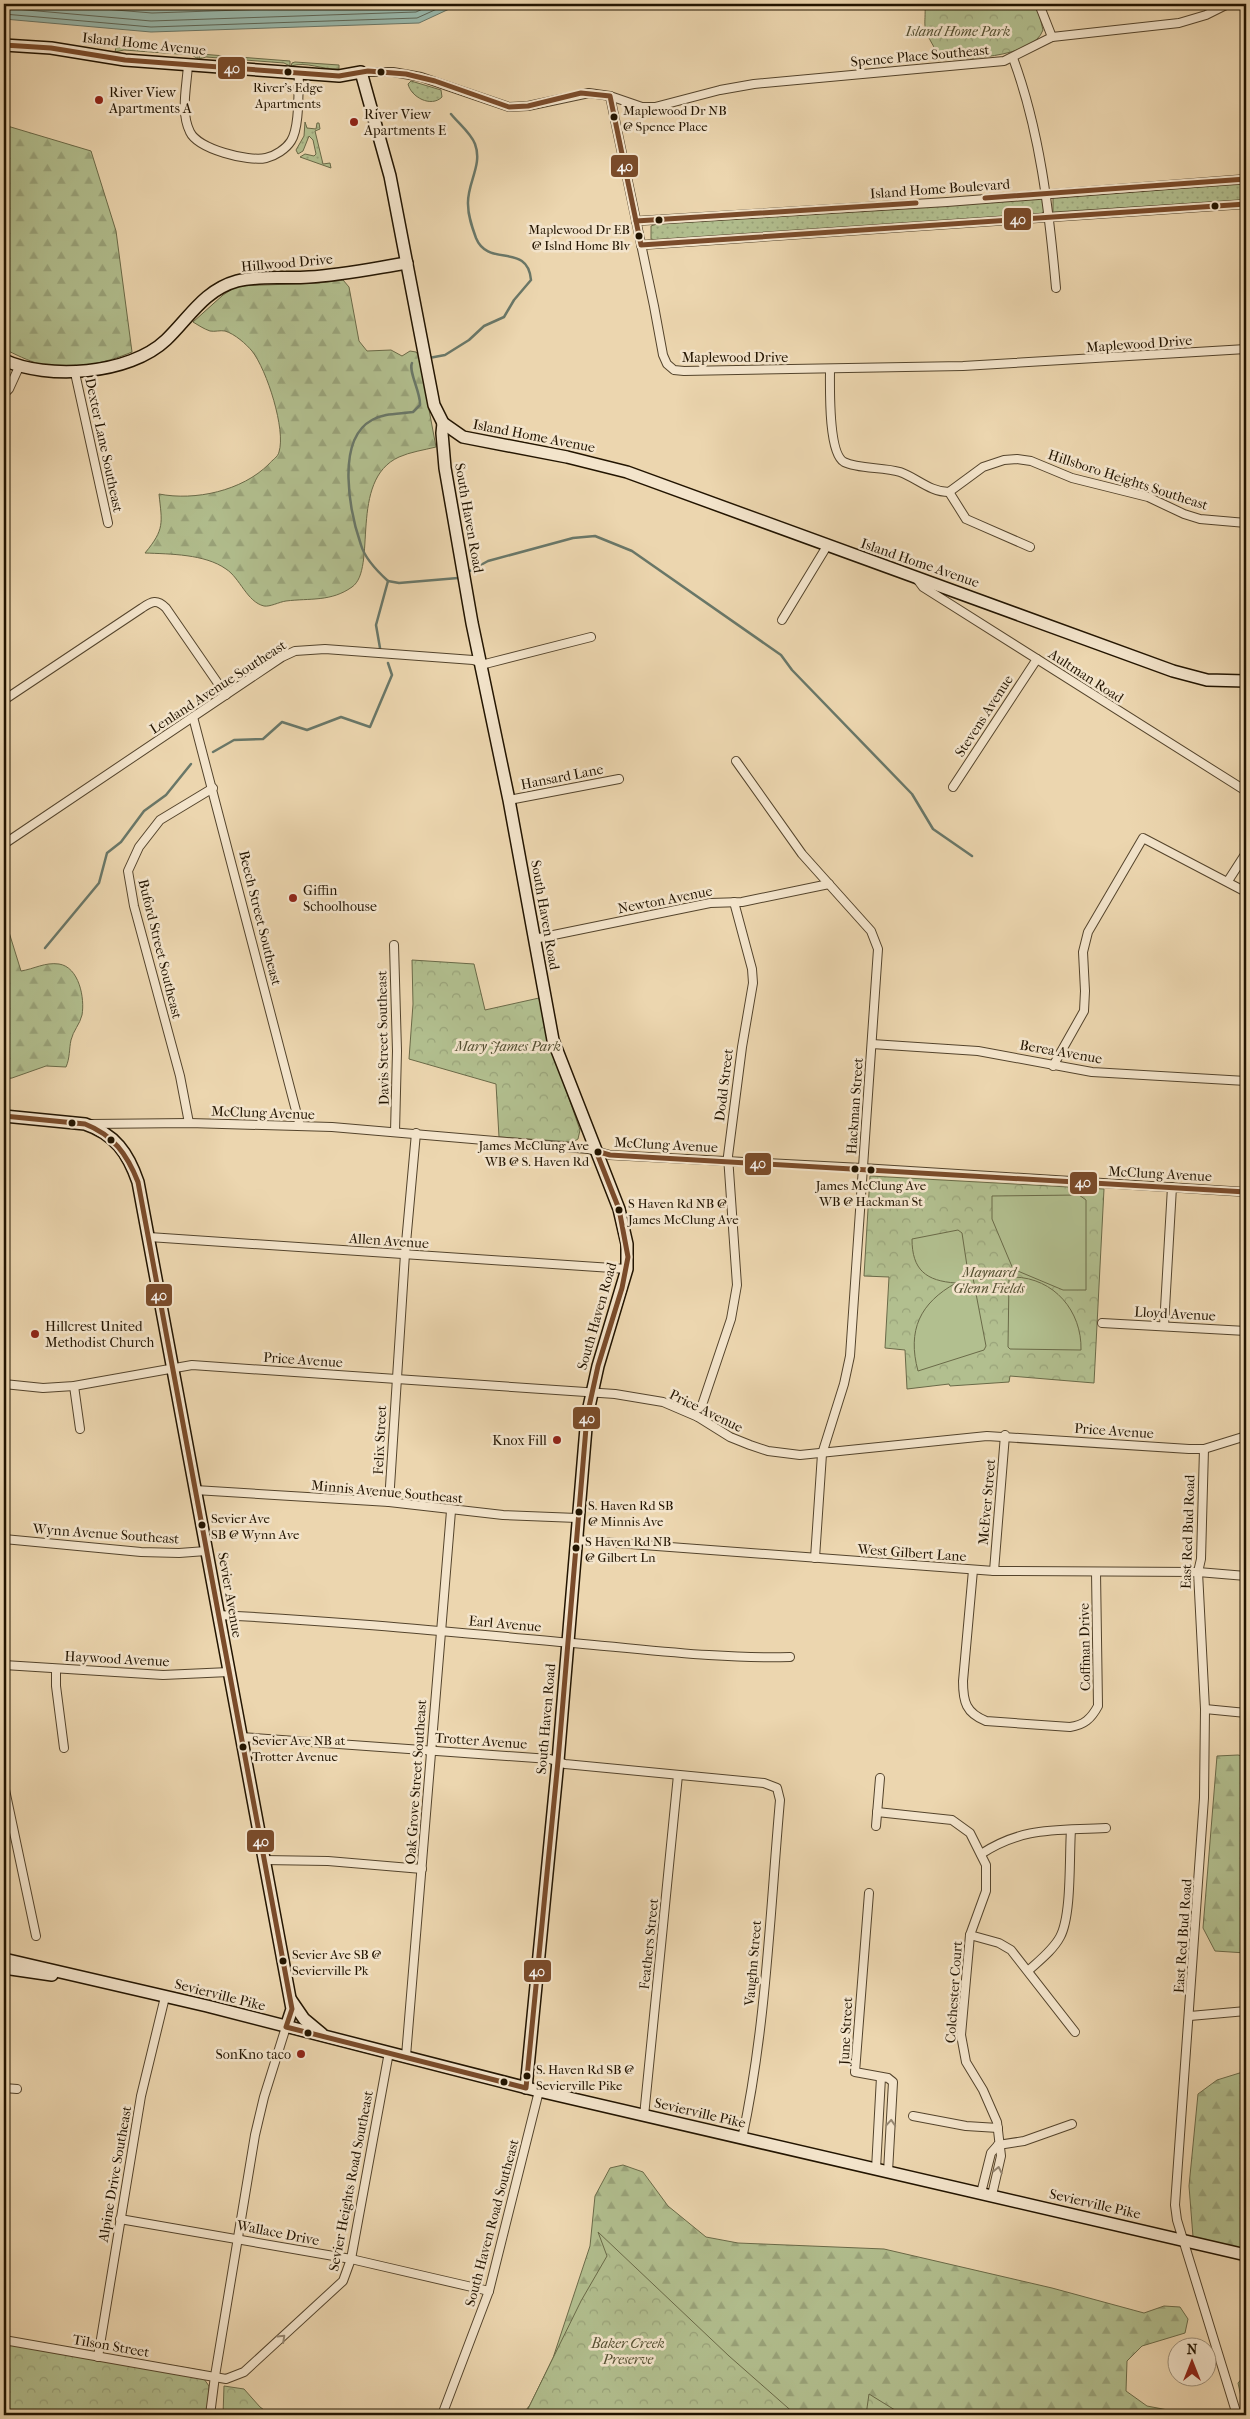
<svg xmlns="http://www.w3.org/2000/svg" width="1250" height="2419" font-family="'IM FELL French Canon',serif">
<defs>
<pattern id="grass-dots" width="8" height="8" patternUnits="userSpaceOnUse" patternTransform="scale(1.25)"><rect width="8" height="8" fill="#b2bf8f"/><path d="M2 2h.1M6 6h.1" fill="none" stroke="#99a37a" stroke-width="1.8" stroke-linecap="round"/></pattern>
<pattern id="forest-firs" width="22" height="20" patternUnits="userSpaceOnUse" patternTransform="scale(1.25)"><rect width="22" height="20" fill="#b2bf8f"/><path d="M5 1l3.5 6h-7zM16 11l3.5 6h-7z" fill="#99a37a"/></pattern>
<pattern id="park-crowns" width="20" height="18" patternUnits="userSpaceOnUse" patternTransform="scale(1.25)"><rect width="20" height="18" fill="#b2bf8f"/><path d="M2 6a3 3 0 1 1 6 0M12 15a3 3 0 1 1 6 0" fill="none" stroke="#99a37a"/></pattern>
</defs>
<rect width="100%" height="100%" fill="#ecd6af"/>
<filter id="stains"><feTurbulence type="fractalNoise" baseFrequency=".004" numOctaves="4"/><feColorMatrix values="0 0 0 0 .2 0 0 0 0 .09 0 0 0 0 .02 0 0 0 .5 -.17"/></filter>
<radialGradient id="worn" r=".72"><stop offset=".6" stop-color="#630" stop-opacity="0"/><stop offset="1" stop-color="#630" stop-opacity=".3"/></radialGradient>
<g fill="url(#grass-dots)" stroke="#6a6a48">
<polygon points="116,47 198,54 198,59 192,55 124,50 115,52"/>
<polygon points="200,54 290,61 290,66 284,63 206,57 199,59"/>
<path d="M295,62L339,65V69C322,70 307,61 291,66L292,63Z"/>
<path d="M411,81L441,90L442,97C431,108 411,97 408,84Z"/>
<polygon points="305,122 307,128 316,129 317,123 319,123 320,129 315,131 323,164 330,163 331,168 300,157 305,154 314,156 316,154 313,140 309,136 303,151 298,154 296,150 304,136"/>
<polygon points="1246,184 1246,200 1053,212 1053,197"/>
<polygon points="1039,198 1043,200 1044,211 1041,214 656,240 651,239 651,226 657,224"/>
</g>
<g fill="url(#forest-firs)" stroke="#6a6a48">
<path d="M4,125L91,151L116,231L132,352C106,363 69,372 40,364C28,361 15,354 4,349Z"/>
<path d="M343,280L349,287L359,341L367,351L391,350L402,356L410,351L416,352L419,356L436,447C424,450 410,452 399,457C348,480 378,569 352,587C331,602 310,598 286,601C279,602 270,607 264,606C247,602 240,578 226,569C205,554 170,554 145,553C165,529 162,523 159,494C195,501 242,491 269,464C272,460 278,457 279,452C286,430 267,370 252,351C246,344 235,334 225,331C220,330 215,332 210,331C204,329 198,325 193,322L223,295L237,286L319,283Z"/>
<path d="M4,916L21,971C34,969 45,962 59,964C79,967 85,998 82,1015C80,1024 73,1031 71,1040C69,1049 70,1058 66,1067L46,1066L12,1078L4,1079Z"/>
<polygon points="1238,1755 1246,1757 1246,1953 1215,1951 1203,1928 1217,1756"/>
<polygon points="1246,2071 1246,2250 1193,2237 1189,2186 1198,2094 1217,2080"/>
<polygon points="623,2165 643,2172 668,2206 706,2237 738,2243 884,2249 1052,2288 1144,2313 1164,2306 1180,2307 1188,2319 1185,2333 1142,2346 1127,2361 1126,2391 1147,2406 1173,2411 1176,2415 522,2415 530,2405 553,2358 590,2246 595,2196 610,2168"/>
<polygon points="1246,2374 1246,2415 1245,2415 1238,2383"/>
</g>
<g fill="url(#park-crowns)" stroke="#6a6a48">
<path d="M925,4H1032L1033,6L1037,5L1043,30C1033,59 960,59 934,60L936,57L931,54L934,47C921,25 926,27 925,4Z"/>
<polygon points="412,960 474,964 485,1010 539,998 549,1041 580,1130 578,1139 573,1142 499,1137 496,1084 409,1059 413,1004"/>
<polygon points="870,1176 1104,1189 1094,1383 1010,1376 1009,1382 950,1386 949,1384 907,1389 905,1350 885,1348 889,1277 864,1276"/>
<polygon points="598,2232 729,2356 796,2415 525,2415 581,2301 607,2256"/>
<polygon points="4,2337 205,2371 204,2379 209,2386 207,2415 4,2415"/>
<polygon points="224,2386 244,2389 260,2407 271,2415 223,2415"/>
<polygon points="869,2394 903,2415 866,2415"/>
</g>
<g fill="#b2bf8f" stroke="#6a6a48">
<polygon points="1079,1195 1086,1200 1086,1290 1063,1290 1013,1269 992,1219 992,1196"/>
<path d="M958,1230L962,1233L969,1279L973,1278L986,1346L984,1350L918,1371C907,1330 920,1303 956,1283C926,1281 912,1270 912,1239Z"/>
<path d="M1014,1277C1054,1278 1082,1311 1081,1350L1010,1349L1008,1347L1009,1279Z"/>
</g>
<polygon fill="#99b9ad" stroke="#697768" points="4,4 460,4 419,23 151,32 4,19"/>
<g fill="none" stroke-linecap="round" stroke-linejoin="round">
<g stroke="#5e6656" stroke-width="1">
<polyline points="43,4 152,13 417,4"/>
<polyline points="4,8 151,21 416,12 434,4"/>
<polyline points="4,14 151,27 417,18 448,4"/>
</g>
<g stroke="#697768" stroke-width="2.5">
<path d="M429,358L445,355L469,340L484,326L504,317L514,300L531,280C528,242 488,268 476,238C472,227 468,216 468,204C467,183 483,165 475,144C471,133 458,123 451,114"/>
<polyline points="468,572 488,561 573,538 595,536 632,551 781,655 792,670 912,794 933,829 972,856"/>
<polyline points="388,581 399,583 458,578"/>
<path d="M380,648L376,625L388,581C377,571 365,559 361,545C350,513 335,440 372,420C384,413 399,414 413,412L420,405C421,393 408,371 412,363"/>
<polyline points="213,752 234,740 263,739 282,722 307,730 341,717 370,727 392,675 388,663"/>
<polyline points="45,948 99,883 107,853 121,842 144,811 166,795 191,764"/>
</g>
<defs>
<g id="street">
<polyline points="1039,4 1052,37"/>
<path d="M1013,58C1040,131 1049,210 1056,288"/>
<path d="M188,64C187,86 180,112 190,132C198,149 248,162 266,158C275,156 286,149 291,141C300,127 298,90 299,73"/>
<polyline points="361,72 393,72 421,77 509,107 528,106 589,93 610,96 642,107 655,107 720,90 754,84 1004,61 1052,37 1179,23 1206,15 1228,4"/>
<polyline points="610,96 654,306 663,355 667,364 674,370 684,371 963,366 1246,349"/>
<polyline points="636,221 947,202 1246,179"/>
<polyline points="641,245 1246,204"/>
<path d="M830,369C830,386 828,453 844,462C858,469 883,467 900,472C917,478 930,492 949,492L983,467L1004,460L1017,459L1031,461L1072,478L1148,497L1184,514L1200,519L1246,523"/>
<polyline points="75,373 108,523"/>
<polyline points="4,394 9,389 19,367"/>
<polyline points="949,492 966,519 1030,547"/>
<polyline points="917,579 923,587 1246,791"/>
<polyline points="782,620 827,546"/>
<path d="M4,700L142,608C152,601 157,599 166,608L226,695"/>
<polyline points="193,717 300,1126"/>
<polyline points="736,761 802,854 871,931 878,949 850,1356 844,1384 822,1454 815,1558"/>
<polyline points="953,787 1037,659"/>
<polyline points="509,800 619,779"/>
<polyline points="4,844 282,657 295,651 325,649 473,660 485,664 591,637"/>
<polyline points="1228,881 1246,853"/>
<polyline points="534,939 710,903 742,902 829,884"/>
<polyline points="394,945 397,1051 395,1132"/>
<polyline points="872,1044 978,1051 1092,1072 1246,1081"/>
<polyline points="1053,1066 1084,1011 1085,991 1083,952 1088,932 1143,838 1246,892"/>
<polyline points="189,1123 180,1076 134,906 128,871 139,847 160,820 213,788"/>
<polyline points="90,1124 189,1123 332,1127 588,1149 610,1155 862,1168 1246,1192"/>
<polyline points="149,1237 627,1269"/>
<polyline points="1102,1323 1246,1331"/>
<polyline points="1164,1326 1172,1187"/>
<polyline points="4,1384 43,1388 74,1386 192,1365 615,1394 663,1402 698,1417 730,1437 750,1445 768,1451 800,1455 987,1436 1189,1449 1204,1449 1246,1436"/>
<polyline points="74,1386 80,1429"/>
<polyline points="698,1417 731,1319 737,1285 728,1156 742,1047 753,983 752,969 734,902"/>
<polyline points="1204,1449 1201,1559 1198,1572 1205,1709 1204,1798 1175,2205 1177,2220 1237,2415"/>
<polyline points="195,1490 389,1502 503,1515 577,1518"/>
<polyline points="389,1502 405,1254 416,1133"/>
<polyline points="4,1539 141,1552 179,1553 206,1551"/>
<polyline points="576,1540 994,1571 1198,1572 1246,1576"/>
<path d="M973,1570L963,1681C963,1702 966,1713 986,1721L1070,1727C1084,1725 1091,1719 1098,1706L1096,1572"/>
<polyline points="994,1571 1005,1435"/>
<path d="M218,1615C340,1621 461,1633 583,1644C652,1650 721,1659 790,1657"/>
<polyline points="4,1665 163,1675 229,1672"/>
<polyline points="56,1669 56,1686 64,1748"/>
<polyline points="1205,1709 1246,1713"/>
<path d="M241,1737L550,1759L565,1764L764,1783L777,1788L780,1800C770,1913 766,2028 742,2139"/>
<polyline points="4,1785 36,1936"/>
<polyline points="877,1812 952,1820 970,1833 986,1865 986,1891 970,1935 961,2035 966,2062 983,2090 997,2122 1001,2156 992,2195"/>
<polyline points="876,1826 880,1778"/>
<path d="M981,1854C1024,1826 1057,1831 1106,1828"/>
<polyline points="263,1860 328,1861 422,1869"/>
<polyline points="869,1893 855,2072 888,2078 893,2082 888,2172"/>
<polyline points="970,1935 999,1943 1011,1950 1075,2032"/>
<path d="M1029,1970C1040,1960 1053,1950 1060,1937C1072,1915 1069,1856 1071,1830"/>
<polyline points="1190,2016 1246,2011"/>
<polyline points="406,2056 451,1511"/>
<polyline points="4,2088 17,2089"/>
<polyline points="644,2116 678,1775"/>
<polyline points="913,2116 966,2126 998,2128"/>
<polyline points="998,2145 1024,2141 1072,2124"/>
<polyline points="876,2169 881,2077"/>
<polyline points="981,2193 991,2153 998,2145"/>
<polyline points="120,2219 351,2259 489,2291"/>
<polyline points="4,2340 226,2379 244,2372 343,2281 351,2259 389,2052"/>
<polyline points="98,2357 141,2096 165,1997"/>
<polyline points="210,2415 215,2376 255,2135 264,2097 286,2027"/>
<polyline points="442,2415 489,2291 539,2091"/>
</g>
<g id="secondary">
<polyline points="4,45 51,48 125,60 339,76 361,72 390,176 434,405 443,423 463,437 567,457 627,472 1173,671 1207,680 1246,681"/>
<path d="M4,360C47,380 129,375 166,340C189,318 204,290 237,281C261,275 285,279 309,277C342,275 375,268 407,263"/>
<polyline points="443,423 442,433 445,468 472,623 509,800 553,1040 619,1209 627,1244 627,1269 598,1366 587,1416 558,1761 526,2088"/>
<path d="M4,1116L85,1124C115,1134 128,1153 138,1182L292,2009L286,2027"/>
<polyline points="4,1959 207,2006 539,2091 1246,2255"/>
<polyline points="4,1968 52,1975"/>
<polyline points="291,2000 304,2019 322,2034"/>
</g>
</defs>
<use href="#street" stroke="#54442c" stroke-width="10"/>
<use href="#secondary" stroke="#221400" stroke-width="14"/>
<use href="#street" stroke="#f3e4cb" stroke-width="8"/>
<use href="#secondary" stroke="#f3e4cb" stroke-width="11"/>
<defs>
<g id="bus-1">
<polyline points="4,45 51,48 125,60 339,76 368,71 406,74 435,81 509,107 528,106 581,93 610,96 641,245 1246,204"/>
<polyline points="985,198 1246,179"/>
<polyline points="636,221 916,203"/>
<path d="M4,1116L85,1124C113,1135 127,1154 138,1182L292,2009L286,2027L526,2088L558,1761L587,1416L598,1366L622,1288L628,1257L619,1209L596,1151"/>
<polyline points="596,1151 610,1155 1246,1192"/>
</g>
</defs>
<use href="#bus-1" stroke="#f3e4cb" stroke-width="9"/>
<use href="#bus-1" stroke="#7a4b2a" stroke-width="5"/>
</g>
<defs><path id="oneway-chevron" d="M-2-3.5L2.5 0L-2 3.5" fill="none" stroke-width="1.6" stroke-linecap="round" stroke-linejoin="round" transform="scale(1.25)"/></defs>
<g stroke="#958670">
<use href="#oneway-chevron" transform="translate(891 2123) rotate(-86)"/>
<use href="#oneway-chevron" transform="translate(998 2170) rotate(-78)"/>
<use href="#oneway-chevron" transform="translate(282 2338) rotate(-43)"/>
</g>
<g fill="#221400" stroke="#f3e4cb" stroke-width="2">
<circle cx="288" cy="72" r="4.5"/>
<circle cx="381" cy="72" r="4.5"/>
<circle cx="614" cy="117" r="4.5"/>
<circle cx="1215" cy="206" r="4.5"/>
<circle cx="659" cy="220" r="4.5"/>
<circle cx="639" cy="236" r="4.5"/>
<circle cx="72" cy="1123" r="4.5"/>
<circle cx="111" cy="1140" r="4.5"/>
<circle cx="598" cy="1152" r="4.5"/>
<circle cx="855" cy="1169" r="4.5"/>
<circle cx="871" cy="1170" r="4.5"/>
<circle cx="619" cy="1210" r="4.5"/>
<circle cx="579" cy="1512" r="4.5"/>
<circle cx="202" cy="1525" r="4.5"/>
<circle cx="576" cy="1548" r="4.5"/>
<circle cx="243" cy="1747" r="4.5"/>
<circle cx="283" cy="1961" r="4.5"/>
<circle cx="308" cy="2033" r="4.5"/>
<circle cx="527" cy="2076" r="4.5"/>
<circle cx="504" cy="2082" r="4.5"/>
</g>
<g fill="#8f2418" stroke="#f3e4cb" stroke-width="2">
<circle cx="99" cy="100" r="5"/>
<circle cx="354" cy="122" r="5"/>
<circle cx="293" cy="898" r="5"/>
<circle cx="35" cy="1334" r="5"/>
<circle cx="557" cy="1440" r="5"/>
<circle cx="301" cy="2054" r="5"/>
</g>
<g text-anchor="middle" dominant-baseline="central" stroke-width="5" stroke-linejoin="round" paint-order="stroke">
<g font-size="13" fill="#221400" stroke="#f3e4cb" text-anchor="start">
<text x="288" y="87" text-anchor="middle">River's Edge<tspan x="288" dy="16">Apartments</tspan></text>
<text x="623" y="110">Maplewood Dr NB<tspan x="623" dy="16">@ Spence Place</tspan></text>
<text x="630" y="229" text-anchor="end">Maplewood Dr EB<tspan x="630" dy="16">@ Islnd Home Blv</tspan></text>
<text x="589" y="1145" text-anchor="end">James McClung Ave<tspan x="589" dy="16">WB @ S. Haven Rd</tspan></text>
<text x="871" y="1185" text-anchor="middle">James McClung Ave<tspan x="871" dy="16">WB @ Hackman St</tspan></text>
<text x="628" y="1203">S Haven Rd NB @<tspan x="628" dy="16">James McClung Ave</tspan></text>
<text x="588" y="1505">S. Haven Rd SB<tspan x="588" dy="16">@ Minnis Ave</tspan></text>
<text x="211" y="1518">Sevier Ave<tspan x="211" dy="16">SB @ Wynn Ave</tspan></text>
<text x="585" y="1541">S Haven Rd NB<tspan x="585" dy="16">@ Gilbert Ln</tspan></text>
<text x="252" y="1740">Sevier Ave NB at<tspan x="252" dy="16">Trotter Avenue</tspan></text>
<text x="292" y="1954">Sevier Ave SB @<tspan x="292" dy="16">Sevierville Pk</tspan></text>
<text x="536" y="2069">S. Haven Rd SB @<tspan x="536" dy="16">Sevierville Pike</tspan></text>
</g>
<g font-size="14" font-style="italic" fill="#545032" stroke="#f3e4cb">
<text x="958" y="31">Island Home Park</text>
<text x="508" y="1046">Mary James Park</text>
<text x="989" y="1272">Maynard<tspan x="989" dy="16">Glenn Fields</tspan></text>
<text x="628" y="2343">Baker Creek<tspan x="628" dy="16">Preserve</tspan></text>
</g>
<g font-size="14" fill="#221400" stroke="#f3e4cb">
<text transform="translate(144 44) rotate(6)">Island Home Avenue</text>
<text transform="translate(920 56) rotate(-5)">Spence Place Southeast</text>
<text transform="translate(940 189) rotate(-4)">Island Home Boulevard</text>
<text transform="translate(287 263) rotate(-5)">Hillwood Drive</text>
<text transform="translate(1139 344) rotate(-4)">Maplewood Drive</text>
<text x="735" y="357">Maplewood Drive</text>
<text transform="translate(534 436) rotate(11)">Island Home Avenue</text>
<text transform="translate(104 445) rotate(78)">Dexter Lane Southeast</text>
<text transform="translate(1128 480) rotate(18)">Hillsboro Heights Southeast</text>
<text transform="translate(469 518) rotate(80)">South Haven Road</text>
<text transform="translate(920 563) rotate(19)">Island Home Avenue</text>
<text transform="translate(1086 676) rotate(33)">Aultman Road</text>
<text transform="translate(218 687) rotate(-33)">Lenland Avenue Southeast</text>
<text transform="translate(984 716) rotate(-57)">Stevens Avenue</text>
<text transform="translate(562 777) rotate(-11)">Hansard Lane</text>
<text transform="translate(665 900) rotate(-11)">Newton Avenue</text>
<text transform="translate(545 915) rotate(80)">South Haven Road</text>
<text transform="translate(260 918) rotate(76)">Beech Street Southeast</text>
<text transform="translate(160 949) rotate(76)">Buford Street Southeast</text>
<text transform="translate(383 1038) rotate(-91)">Davis Street Southeast</text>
<text transform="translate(1061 1052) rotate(10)">Berea Avenue</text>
<text transform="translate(724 1085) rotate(-83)">Dodd Street</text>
<text transform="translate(855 1106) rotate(-86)">Hackman Street</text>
<text transform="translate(263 1113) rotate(2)">McClung Avenue</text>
<text transform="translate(666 1145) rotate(3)">McClung Avenue</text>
<text transform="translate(1160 1174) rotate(3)">McClung Avenue</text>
<text transform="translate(389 1241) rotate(4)">Allen Avenue</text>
<text transform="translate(1175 1314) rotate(3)">Lloyd Avenue</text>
<text transform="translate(597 1316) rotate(-74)">South Haven Road</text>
<text transform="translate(303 1360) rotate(4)">Price Avenue</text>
<text transform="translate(706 1411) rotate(26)">Price Avenue</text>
<text transform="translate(1114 1431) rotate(4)">Price Avenue</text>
<text transform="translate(380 1440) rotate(-87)">Felix Street</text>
<text transform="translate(387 1492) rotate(5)">Minnis Avenue Southeast</text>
<text transform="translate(987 1502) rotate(-85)">McEver Street</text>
<text transform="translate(1188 1532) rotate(-88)">East Red Bud Road</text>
<text transform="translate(106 1534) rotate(4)">Wynn Avenue Southeast</text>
<text transform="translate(912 1553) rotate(4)">West Gilbert Lane</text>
<text transform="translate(230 1595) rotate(80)">Sevier Avenue</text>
<text transform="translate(505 1624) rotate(5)">Earl Avenue</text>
<text transform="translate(1085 1647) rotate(-91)">Coffman Drive</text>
<text transform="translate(117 1659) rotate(3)">Haywood Avenue</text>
<text transform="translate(546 1719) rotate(-85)">South Haven Road</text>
<text transform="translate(481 1741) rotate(4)">Trotter Avenue</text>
<text transform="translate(416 1782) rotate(-86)">Oak Grove Street Southeast</text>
<text transform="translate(1183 1936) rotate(-86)">East Red Bud Road</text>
<text transform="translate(649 1944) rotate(-84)">Feathers Street</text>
<text transform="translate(753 1963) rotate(-85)">Vaughn Street</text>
<text transform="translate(954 1992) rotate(-86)">Colchester Court</text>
<text transform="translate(220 1995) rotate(14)">Sevierville Pike</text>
<text transform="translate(846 2031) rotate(-87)">June Street</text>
<text transform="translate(700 2113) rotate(13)">Sevierville Pike</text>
<text transform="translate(115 2174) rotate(-80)">Alpine Drive Southeast</text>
<text transform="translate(351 2181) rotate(-79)">Sevier Heights Road Southeast</text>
<text transform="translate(1095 2204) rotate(13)">Sevierville Pike</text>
<text transform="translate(492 2223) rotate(-75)">South Haven Road Southeast</text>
<text transform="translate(278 2233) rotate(11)">Wallace Drive</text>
<text transform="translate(111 2346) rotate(10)">Tilson Street</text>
</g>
<g font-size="14" fill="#221400" stroke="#f3e4cb" text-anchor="start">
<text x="109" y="92">River View<tspan x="109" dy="16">Apartments A</tspan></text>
<text x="364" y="114">River View<tspan x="364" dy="16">Apartments E</tspan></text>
<text x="303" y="890">Giffin<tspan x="303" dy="16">Schoolhouse</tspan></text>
<text x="45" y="1326">Hillcrest United<tspan x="45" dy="16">Methodist Church</tspan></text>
<text x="547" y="1440" text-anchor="end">Knox Fill</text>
<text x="291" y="2054" text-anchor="end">SonKno taco</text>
</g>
</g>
<g stroke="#f3e4cb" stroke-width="2">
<rect x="217" y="56" width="29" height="24" rx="5" fill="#7a4b2a"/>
<rect x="610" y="154" width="29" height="24" rx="5" fill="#7a4b2a"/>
<rect x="1003" y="207" width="29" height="24" rx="5" fill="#7a4b2a"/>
<rect x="744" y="1152" width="28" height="24" rx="5" fill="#7a4b2a"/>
<rect x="1069" y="1171" width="29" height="24" rx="5" fill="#7a4b2a"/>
<rect x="145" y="1283" width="28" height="24" rx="5" fill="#7a4b2a"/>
<rect x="572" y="1406" width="29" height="24" rx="5" fill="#7a4b2a"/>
<rect x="246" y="1829" width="29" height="24" rx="5" fill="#7a4b2a"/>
<rect x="523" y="1959" width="29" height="24" rx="5" fill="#7a4b2a"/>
</g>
<g font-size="14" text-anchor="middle" font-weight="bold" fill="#fff">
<text x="232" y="73">40</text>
<text x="625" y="171">40</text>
<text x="1018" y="224">40</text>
<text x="758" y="1168">40</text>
<text x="1083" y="1187">40</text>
<text x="159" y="1300">40</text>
<text x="587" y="1423">40</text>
<text x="261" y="1846">40</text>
<text x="537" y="1976">40</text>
</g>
<rect width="1250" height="2419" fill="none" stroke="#ecd6af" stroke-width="20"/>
<rect x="5" y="5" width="1240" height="2409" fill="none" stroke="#221400" stroke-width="2.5"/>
<rect x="10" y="10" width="1230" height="2399" fill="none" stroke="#221400"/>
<g transform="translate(1192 2362)"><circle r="24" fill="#f3e4cb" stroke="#9f917a"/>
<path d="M0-4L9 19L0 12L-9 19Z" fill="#8f2418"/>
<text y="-8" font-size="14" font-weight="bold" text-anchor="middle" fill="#221400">N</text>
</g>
<rect width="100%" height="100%" filter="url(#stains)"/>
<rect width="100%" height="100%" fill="url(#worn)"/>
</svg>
